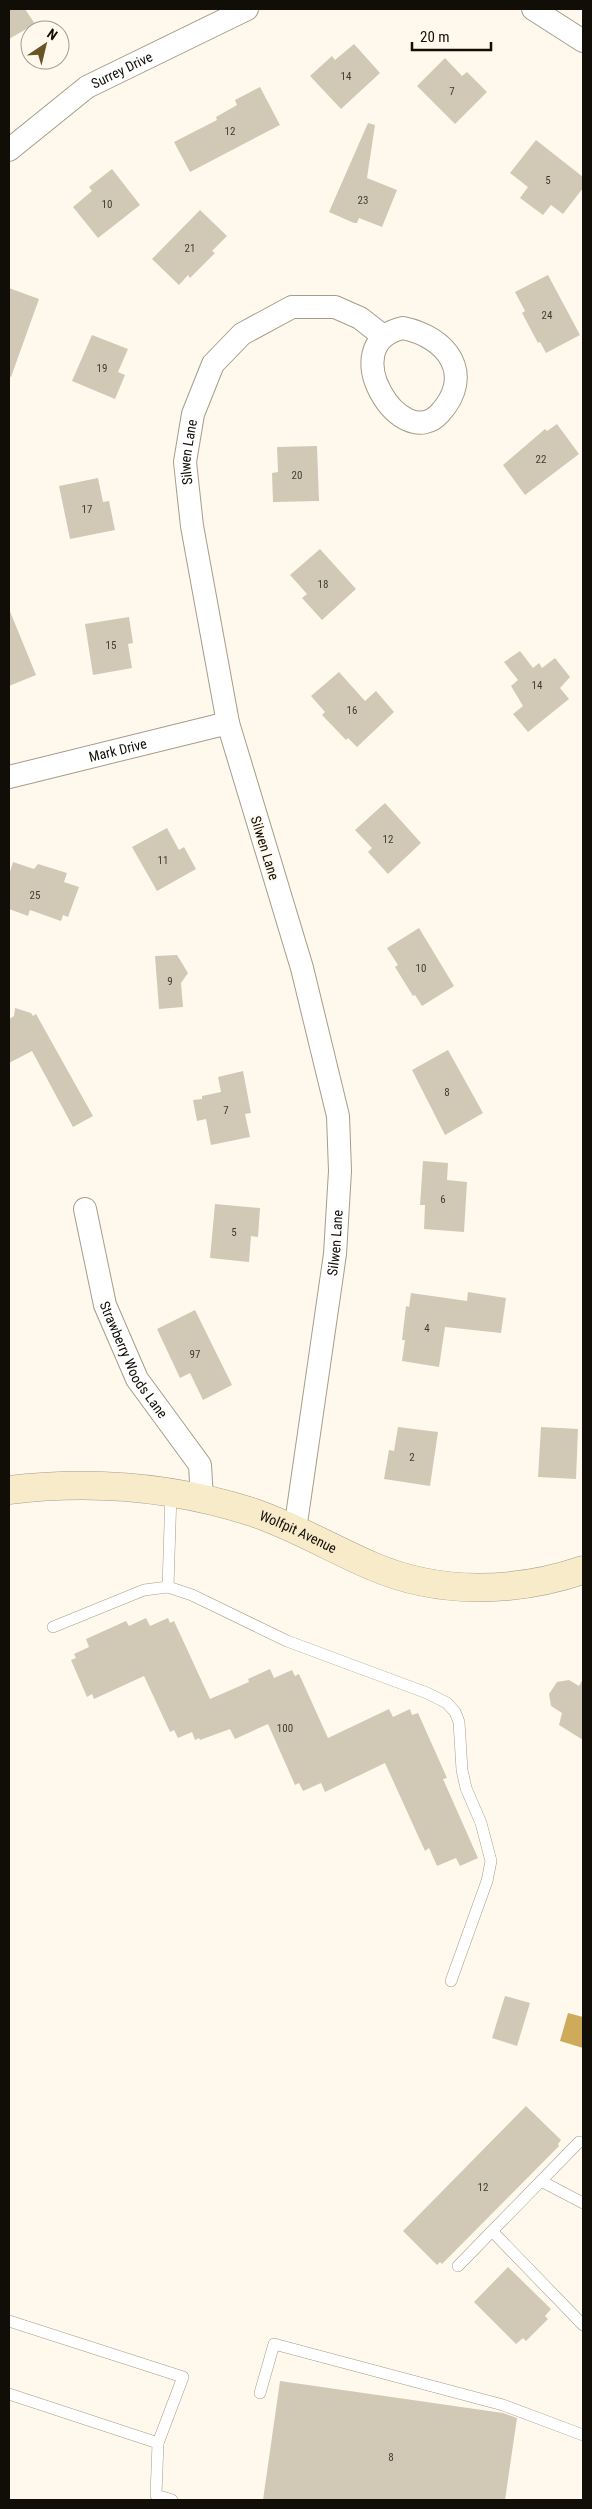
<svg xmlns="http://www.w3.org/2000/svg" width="592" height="2509" font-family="'Roboto Condensed',sans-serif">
<rect width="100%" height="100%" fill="#fff9ed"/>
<polygon fill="#ceab5a" points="568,2013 583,2017 583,2048 560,2041"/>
<g fill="#d1c9b6">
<polygon points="9,9 25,9 35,24 9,39"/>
<polygon points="354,44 380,73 341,109 310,76 332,56 335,60"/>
<polygon points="445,58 462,76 467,72 487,92 455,124 417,86"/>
<polygon points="260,87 280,125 190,172 174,142 217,120 216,117 237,105 235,100"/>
<polygon points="368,123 375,125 367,178 397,190 382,227 359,218 357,223 354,223 329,212"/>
<polygon points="536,140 583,177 583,188 563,214 551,205 543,215 520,198 528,187 510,173"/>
<polygon points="112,169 140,205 98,238 73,207 92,191 89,187"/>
<polygon points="200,210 227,236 212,251 215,253 190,278 188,275 179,285 152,259"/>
<polygon points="548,275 580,335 546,353 540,342 538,343 522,313 525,311 515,292"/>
<polygon points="9,288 39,299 11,377 9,376"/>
<polygon points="92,335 128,349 118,372 125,375 115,399 72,381"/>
<polygon points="557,424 579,454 525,495 503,465 545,429 547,431"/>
<polygon points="317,446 319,501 273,502 272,473 278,472 277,447"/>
<polygon points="98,478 103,502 109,501 115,530 70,539 59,486"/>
<polygon points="320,549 356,589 322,620 302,598 307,594 290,575"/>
<polygon points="9,609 36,675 9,686"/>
<polygon points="129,617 133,643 128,644 132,668 93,675 85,624"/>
<polygon points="520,651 533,668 539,663 542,668 555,658 570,677 560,688 569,699 528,732 513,714 523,706 511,686 518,680 504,662"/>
<polygon points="339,672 365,701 376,691 394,712 357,747 348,738 346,740 322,715 325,712 311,696"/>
<polygon points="385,803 421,843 388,874 368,852 372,848 355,830"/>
<polygon points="167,828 179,850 184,847 196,869 157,891 132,847"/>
<polygon points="13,862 34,869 38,864 67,873 64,882 79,887 68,917 63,915 61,921 30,910 28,916 9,909 9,875"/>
<polygon points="419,928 454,986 422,1006 415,995 413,996 395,967 398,965 387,948"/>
<polygon points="177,955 188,973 181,983 183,1007 159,1009 155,956"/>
<polygon points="15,1008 31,1013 33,1016 36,1014 93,1116 73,1127 32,1051 9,1063 9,1019 14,1016"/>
<polygon points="448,1050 483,1113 445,1135 412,1070"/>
<polygon points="243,1071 251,1113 245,1114 250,1137 211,1145 206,1119 197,1121 193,1100 202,1099 202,1096 221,1092 218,1077"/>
<polygon points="423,1161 448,1163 447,1180 467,1182 464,1232 424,1229 425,1205 420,1205"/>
<polygon points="215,1204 260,1208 258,1237 251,1236 249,1262 210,1258"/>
<polygon points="468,1292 506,1298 501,1333 445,1327 439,1367 402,1361 405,1340 402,1340 406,1306 409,1307 411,1293 467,1301"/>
<polygon points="195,1310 232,1385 203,1400 190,1373 180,1378 157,1329"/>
<polygon points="398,1427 438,1432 430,1486 384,1479 389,1450 394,1451"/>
<polygon points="541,1427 578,1429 576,1479 538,1477"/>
<polygon points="146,1618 150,1626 168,1618 170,1623 174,1621 210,1699 249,1682 248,1679 270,1669 274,1678 292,1670 295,1676 299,1674 328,1738 389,1709 393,1717 410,1709 412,1715 418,1713 447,1778 443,1779 478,1858 460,1866 456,1858 437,1866 429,1848 425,1851 385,1763 325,1792 321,1783 303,1791 299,1783 295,1785 268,1724 235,1739 230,1729 200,1740 199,1738 195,1740 192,1732 178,1738 174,1730 170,1732 144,1676 94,1699 92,1694 87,1697 71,1660 76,1658 74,1654 89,1647 86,1639 126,1621 129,1626"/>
<polygon points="583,1679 583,1740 559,1725 562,1713 551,1706 549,1694 557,1682 569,1680 579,1686"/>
<polygon points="505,1996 530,2003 517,2046 492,2038"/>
<polygon points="526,2106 561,2140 558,2144 559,2146 442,2264 440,2262 437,2265 403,2231"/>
<polygon points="508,2267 551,2309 545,2316 548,2319 526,2341 523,2338 516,2344 474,2302"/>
<polygon points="280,2381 503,2413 517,2418 505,2500 263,2500"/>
</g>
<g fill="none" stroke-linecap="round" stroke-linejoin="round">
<defs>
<g id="lane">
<polyline points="171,1493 168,1587 192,1595 287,1641 427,1693 447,1703 455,1712 459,1722 462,1770 466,1788 481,1823 491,1861 487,1881 451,1981"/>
<polyline points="53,1627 144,1590 168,1587"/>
<polyline points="541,2181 583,2203"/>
<polyline points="492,2231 583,2325"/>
<polyline points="458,2266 579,2142"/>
<polyline points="9,2321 183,2377 158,2443 156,2495 172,2500"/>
<polyline points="260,2393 274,2344 503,2405 583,2435"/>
<polyline points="9,2394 158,2443"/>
</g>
<g id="street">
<polyline points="533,9 583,41"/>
<path id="s1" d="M9,150L87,87L247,9"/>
<path d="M403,328C447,337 475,374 440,413C402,456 332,343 403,328Z"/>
<path id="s2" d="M9,777L228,723"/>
<path id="s3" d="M85,1209L105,1305L137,1379L200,1465L202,1499"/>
<path id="s4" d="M295,1530L335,1254L340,1171L338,1116L302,968L228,723L192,526L185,462L193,414L213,364L242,334L292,307H335L360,318L383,336"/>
</g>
<g id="secondary">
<path id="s5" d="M9,1490C90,1480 174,1487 252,1512C294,1526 332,1549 372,1566C439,1595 515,1593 583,1570"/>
</g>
</defs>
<use href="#lane" stroke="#a59d8b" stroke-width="12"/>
<use href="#street" stroke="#a59d8b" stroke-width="24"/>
<use href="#secondary" stroke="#a59d8b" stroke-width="29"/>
<use href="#lane" stroke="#fff" stroke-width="11"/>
<use href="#street" stroke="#fff" stroke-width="22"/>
<use href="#secondary" stroke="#f8ebc9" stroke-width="28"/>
</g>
<g text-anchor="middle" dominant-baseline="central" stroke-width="4" stroke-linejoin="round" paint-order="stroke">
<g font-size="11" fill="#403d33">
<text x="346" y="76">14</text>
<text x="452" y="91">7</text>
<text x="230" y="131">12</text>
<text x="548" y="180">5</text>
<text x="363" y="200">23</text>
<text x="107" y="204">10</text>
<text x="190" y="248">21</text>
<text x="547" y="315">24</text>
<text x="102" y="368">19</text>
<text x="541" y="459">22</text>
<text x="297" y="475">20</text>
<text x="87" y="509">17</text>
<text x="323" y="584">18</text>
<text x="111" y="645">15</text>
<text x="537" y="685">14</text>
<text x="352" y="710">16</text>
<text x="388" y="839">12</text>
<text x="163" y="860">11</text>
<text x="35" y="895">25</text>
<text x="421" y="968">10</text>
<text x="170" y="981">9</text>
<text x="447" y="1092">8</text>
<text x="226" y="1110">7</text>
<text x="443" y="1199">6</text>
<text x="234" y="1232">5</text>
<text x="427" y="1328">4</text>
<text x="195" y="1354">97</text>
<text x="412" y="1457">2</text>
<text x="285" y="1728">100</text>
<text x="483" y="2187">12</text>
<text x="391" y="2457">8</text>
</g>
<g font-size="14" fill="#100e07" stroke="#fff9ed">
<text stroke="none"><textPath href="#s1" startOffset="139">Surrey Drive</textPath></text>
<text stroke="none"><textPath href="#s4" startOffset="1100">Silwen Lane</textPath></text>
<text stroke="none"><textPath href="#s2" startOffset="112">Mark Drive</textPath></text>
<text transform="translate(265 848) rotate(73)">Silwen Lane</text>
<text stroke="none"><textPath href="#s4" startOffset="290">Silwen Lane</textPath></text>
<text stroke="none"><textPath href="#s3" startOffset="160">Strawberry Woods Lane</textPath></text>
<text stroke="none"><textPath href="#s5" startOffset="296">Wolfpit Avenue</textPath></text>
</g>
</g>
<rect width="592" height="2509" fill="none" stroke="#100e07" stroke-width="20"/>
<g transform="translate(45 45) rotate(35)"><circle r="24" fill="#fff9ed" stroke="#9f9b91"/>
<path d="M0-4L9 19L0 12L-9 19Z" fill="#695423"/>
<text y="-8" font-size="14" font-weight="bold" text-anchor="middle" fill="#100e07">N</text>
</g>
<path d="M412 42v8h79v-8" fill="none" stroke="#100e07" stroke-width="2.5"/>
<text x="420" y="42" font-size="15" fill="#100e07" stroke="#fff9ed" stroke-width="4" paint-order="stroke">20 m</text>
</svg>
